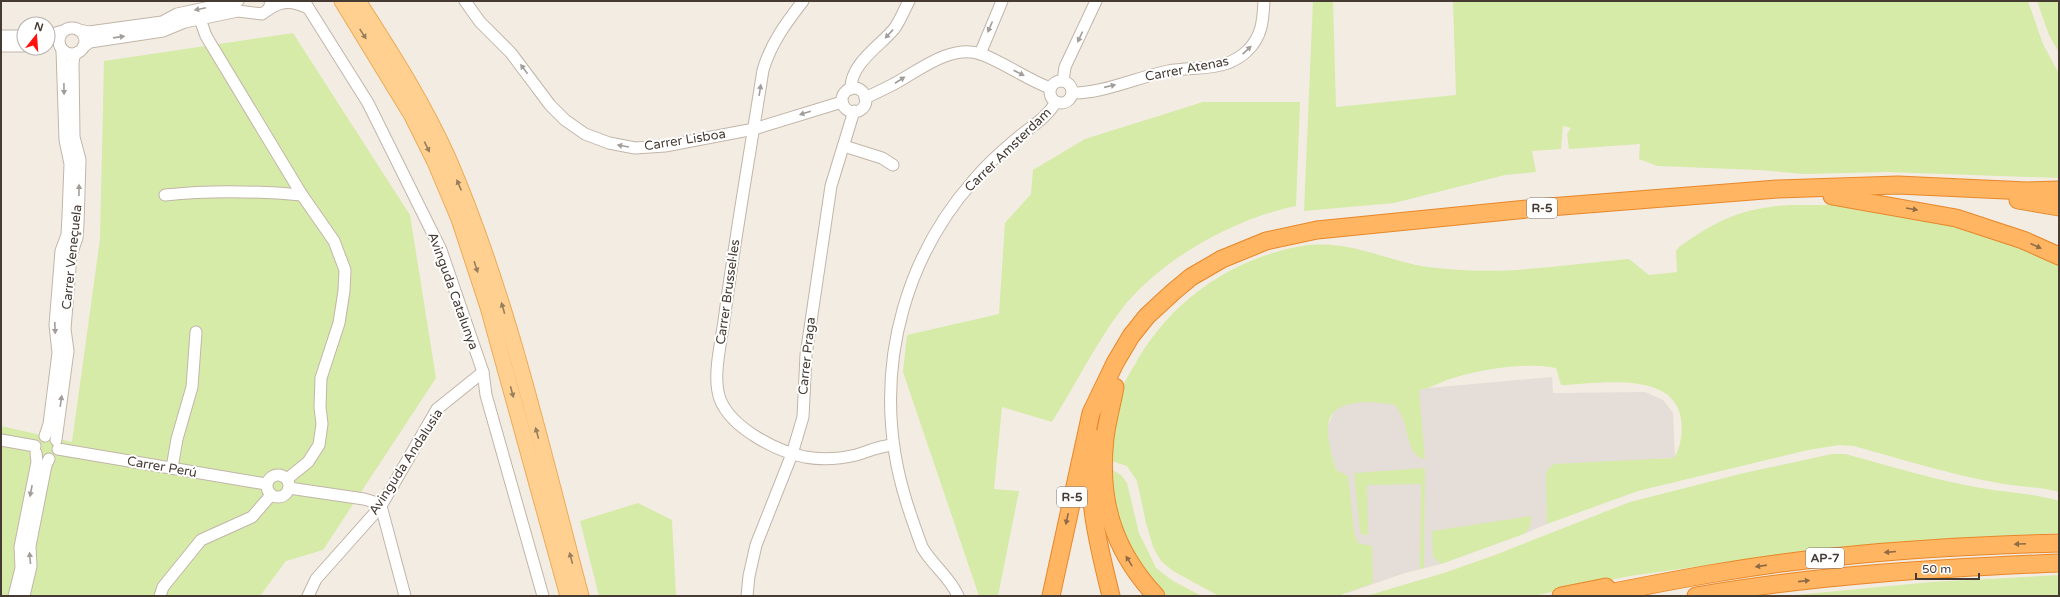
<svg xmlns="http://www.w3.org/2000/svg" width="2060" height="597" font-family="'Varela Round',sans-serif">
<rect width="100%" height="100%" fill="#f3ece3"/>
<polygon fill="#e5ddd8" points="1353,367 1383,392 1552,377 1553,393 1645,392 1663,400 1673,413 1675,458 1654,459 1548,511 1547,524 1526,533 1441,564 1405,573 1347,593 1336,470 1329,444 1327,428"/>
<g fill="#d6eba8">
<polygon points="1313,1 1333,1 1336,107 1456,95 1453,1 2028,1 2043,44 2059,74 2059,178 1887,172 1805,174 1759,170 1657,166 1639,159 1640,144 1569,149 1567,134 1571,128 1563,126 1561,149 1532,151 1536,172 1505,175 1394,203 1304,211"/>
<polygon points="2037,1 2059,1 2059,53 2049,35"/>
<polygon points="293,33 410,215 436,378 323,550 286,561 260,596 1,596 1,426 72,442 100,239 104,61"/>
<path d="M1203,102H1300L1296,206C1235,218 1159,260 1121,310C1096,343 1074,387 1052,422L1002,407L994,489L1019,491L998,596H979L903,372L907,335L999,314L1005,223L1031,194L1033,170L1085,139Z"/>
<path d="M1790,205H1833L1955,222L2059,261V492C2037,486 2015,487 1993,482C1946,473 1900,459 1854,446L1839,445L1808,450L1638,491L1547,524L1546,475L1547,470L1554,464L1674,458C1681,446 1683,433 1681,419C1674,369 1596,384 1561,385L1556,368C1526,362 1483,369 1453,378C1442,381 1430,389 1419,390L1425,459C1409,457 1408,434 1404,422C1402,416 1399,411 1395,405C1373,401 1327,396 1328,430C1328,444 1333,457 1336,470L1348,476L1354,532L1358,543L1372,546L1373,583L1338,596H1219L1173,571L1161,561L1153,547L1146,523L1137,481L1127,466L1111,461C1108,440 1111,431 1116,411C1119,403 1120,393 1123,386C1126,379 1130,372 1134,366C1168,303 1231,258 1302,246C1340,240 1369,253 1404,262C1418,266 1434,268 1448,269C1508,275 1570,264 1629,259L1649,275L1677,272L1676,251L1679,247C1717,220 1742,208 1790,205Z"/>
<path d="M1832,454H1845C1890,466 1935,480 1981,488C2007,493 2033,493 2059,501V533L1961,538L1780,555L1630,576L1533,596H1366L1444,573L1495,555L1630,502L1744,473Z"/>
<path d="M1109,468L1121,475L1127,483L1139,533L1156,568L1173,581L1202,596H1167C1146,573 1126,548 1118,518C1113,502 1112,485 1109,468Z"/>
<polygon points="1425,468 1424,568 1420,569 1421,484 1367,485 1368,535 1363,535 1360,531 1354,473"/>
<polygon points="638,503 672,520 676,596 599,596 580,521"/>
<polygon points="1531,516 1531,524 1526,533 1441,564 1433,557 1432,531"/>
<polygon points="2059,575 2059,596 1785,596 1932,582"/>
</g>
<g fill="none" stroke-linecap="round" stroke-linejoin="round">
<defs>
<g id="minor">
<polyline points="304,1 368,103 441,250 483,372 486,395 543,596"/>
<polyline points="465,1 480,22 511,53 550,105 565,120 585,134 609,143 635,148 665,146 754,129 842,102"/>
<path d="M803,1C786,23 771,43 763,70C750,153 735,237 724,321C721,343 712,378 720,399C731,428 776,451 805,457C822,460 839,459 856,455C869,451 879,446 893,445"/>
<path d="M269,9C283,0 293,1 308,8"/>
<polyline points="200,19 206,36 302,195 334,241 345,270 344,291 339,323 321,378 320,407 322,424 319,445 308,462 287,479"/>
<circle cx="72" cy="41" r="13"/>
<polyline points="79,30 89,32 162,22 177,14 238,1"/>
<polyline points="48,35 63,31"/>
<polyline points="1,36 24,36"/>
<polyline points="1,46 24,46"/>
<polyline points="83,47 90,42 163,31 185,22 238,11 262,14 269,9 271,1"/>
<polyline points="980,54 1002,1"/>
<circle cx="1061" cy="92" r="11"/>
<polyline points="1063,81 1065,67 1096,1"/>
<circle cx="854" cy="100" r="12"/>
<path d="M851,89C850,64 880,46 894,29C900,21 904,10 909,1"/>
<path d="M1072,93C1101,94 1138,77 1168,71C1187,67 1209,70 1228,63C1235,60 1242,56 1247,51C1262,37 1263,21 1264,1"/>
<path d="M865,98C874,94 882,90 890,86C916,73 950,43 981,54C1005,63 1026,79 1050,88"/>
<polyline points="844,146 882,158 893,165"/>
<path d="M165,195C211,190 256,191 302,195"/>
<polyline points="45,436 49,424 58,353 55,325 61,251 67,235 68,216 70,164 65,140 62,50"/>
<polyline points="1,440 35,446"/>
<polyline points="56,440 68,351 65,329 71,255 77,238 78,224 80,160 74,137 73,63 74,56 78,52"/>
<polyline points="58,449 266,484"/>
<polyline points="172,468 177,439 192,387 196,332"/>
<circle cx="278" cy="486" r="11"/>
<polyline points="289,488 364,499 374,502 381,506 405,596"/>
<polyline points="14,596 21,568 20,547 37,462 36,453"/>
<polyline points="24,596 31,566 30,546 46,465 49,459"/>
<polyline points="160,596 163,587 201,540 252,517 271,495"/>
<polyline points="308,596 316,579 381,506 437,409 483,372"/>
<polyline points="747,596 749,576 756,545 792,454 803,417 806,355 831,186 854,111"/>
<path d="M958,596C950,577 932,565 922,547C911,517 900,486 895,454C879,356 907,256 973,181C987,164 1004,149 1021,135C1035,124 1047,117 1056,102"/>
</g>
<g id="major">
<polyline points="342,1 411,114 435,162 459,219 488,307 568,596"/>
<path d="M358,1C391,52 424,104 449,160C509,300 542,450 581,596"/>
</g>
<g id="highway">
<polyline points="1832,196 1956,218 2023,240 2059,256"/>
<polyline points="2018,200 2059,207"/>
<path d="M1115,387C1112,404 1107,421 1105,438C1098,500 1113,550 1156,596"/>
<path d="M1095,438C1084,491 1098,544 1111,596"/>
<polyline points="1051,596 1091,413 1115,363 1131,336 1147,316 1173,292 1191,277 1222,259 1266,241 1317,230 1537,208 1777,189 1898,185 2027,191 2059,190"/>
<polyline points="1561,596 1606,587"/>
<path d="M1594,596C1673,580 1752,565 1833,557C1908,549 1983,545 2059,543"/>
<path d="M1696,596C1816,575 1938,568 2059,563"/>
</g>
</defs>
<use href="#minor" stroke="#c2b5a8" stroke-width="13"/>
<use href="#major" stroke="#ecab58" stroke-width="17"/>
<use href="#highway" stroke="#e88728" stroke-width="19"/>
<use href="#minor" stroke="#fff" stroke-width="11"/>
<use href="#major" stroke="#ffd090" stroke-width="15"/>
<use href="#highway" stroke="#ffb562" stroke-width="17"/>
</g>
<defs><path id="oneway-solid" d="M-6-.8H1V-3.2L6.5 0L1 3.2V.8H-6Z"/></defs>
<g fill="#a29d99">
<use href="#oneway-solid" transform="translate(200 9) rotate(168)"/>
<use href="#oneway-solid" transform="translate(990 27) rotate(114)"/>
<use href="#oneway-solid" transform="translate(889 34) rotate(133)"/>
<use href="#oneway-solid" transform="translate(119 37) rotate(-8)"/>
<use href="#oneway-solid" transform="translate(1080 37) rotate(115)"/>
<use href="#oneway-solid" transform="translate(1247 50) rotate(-43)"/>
<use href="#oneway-solid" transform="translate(524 69) rotate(-127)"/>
<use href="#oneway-solid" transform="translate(1019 73) rotate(27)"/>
<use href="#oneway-solid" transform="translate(900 80) rotate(-33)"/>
<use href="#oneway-solid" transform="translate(1110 86) rotate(-13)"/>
<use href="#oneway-solid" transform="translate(64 89) rotate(89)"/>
<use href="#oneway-solid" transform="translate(760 90) rotate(-81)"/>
<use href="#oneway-solid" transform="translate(805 113) rotate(163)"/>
<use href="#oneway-solid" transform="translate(623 146) rotate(-170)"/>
<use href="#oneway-solid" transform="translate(79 190) rotate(-89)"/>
<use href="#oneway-solid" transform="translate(55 328) rotate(88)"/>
<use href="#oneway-solid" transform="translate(61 401) rotate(-82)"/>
<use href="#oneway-solid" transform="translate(31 491) rotate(101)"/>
<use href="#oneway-solid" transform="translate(30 558) rotate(-95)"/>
</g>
<g fill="#997e5d">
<use href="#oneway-solid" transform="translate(363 34) rotate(57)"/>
<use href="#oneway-solid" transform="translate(427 147) rotate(64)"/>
<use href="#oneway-solid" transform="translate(459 185) rotate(-113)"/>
<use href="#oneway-solid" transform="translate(476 267) rotate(72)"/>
<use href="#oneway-solid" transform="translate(503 308) rotate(-106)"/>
<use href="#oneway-solid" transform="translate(512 392) rotate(75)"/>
<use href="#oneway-solid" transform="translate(537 433) rotate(-105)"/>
<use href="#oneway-solid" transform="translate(571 558) rotate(-105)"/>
</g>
<g fill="#8f6c46">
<use href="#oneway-solid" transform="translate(1912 209) rotate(10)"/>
<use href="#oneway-solid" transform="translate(2036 246) rotate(24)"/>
<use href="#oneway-solid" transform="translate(1067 519) rotate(102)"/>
<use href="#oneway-solid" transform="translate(2020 544) rotate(178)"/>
<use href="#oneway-solid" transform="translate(1890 552) rotate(175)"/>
<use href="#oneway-solid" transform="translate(1129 561) rotate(-122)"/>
<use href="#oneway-solid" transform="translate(1761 566) rotate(172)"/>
<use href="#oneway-solid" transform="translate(1804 581) rotate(-6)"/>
</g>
<g text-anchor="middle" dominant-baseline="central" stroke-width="4" stroke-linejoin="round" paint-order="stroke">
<g fill="#fff" stroke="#7d7670" stroke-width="1">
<rect x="1527" y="198" width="30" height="20" rx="3"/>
<rect x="1057" y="487" width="30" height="20" rx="3"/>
<rect x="1806" y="548" width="38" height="20" rx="3"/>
</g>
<g font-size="12" font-weight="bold" fill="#453b33">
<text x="1542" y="208">R-5</text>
<text x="1072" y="497">R-5</text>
<text x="1825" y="558">AP-7</text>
</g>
<g font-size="13" fill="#453b33" stroke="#fff">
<text transform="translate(1187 69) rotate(-11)">Carrer Atenas</text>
<text transform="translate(685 140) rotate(-9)">Carrer Lisboa</text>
<text transform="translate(1008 150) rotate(-44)">Carrer Amsterdam</text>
<text transform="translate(72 257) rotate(-84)">Carrer Veneçuela</text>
<text transform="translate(453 291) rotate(70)">Avinguda Catalunya</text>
<text transform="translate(728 292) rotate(-82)">Carrer Brussel·les</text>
<text transform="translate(807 356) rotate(-84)">Carrer Praga</text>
<text transform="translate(406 462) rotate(-57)">Avinguda Andalusia</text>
<text transform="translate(162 467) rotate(10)">Carrer Perú</text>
</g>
</g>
<rect width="2060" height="597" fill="none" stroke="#453b33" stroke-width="4"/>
<g transform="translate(36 36) rotate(17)"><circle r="19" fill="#ffffff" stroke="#b5b1ad"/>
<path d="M0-3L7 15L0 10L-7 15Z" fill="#ff110e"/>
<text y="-6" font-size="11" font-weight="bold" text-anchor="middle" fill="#453b33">N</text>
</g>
<path d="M1916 573v6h63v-6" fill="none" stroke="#453b33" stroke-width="2"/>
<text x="1922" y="573" font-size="12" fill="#453b33" stroke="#ffffff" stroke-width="3" paint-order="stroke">50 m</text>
</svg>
